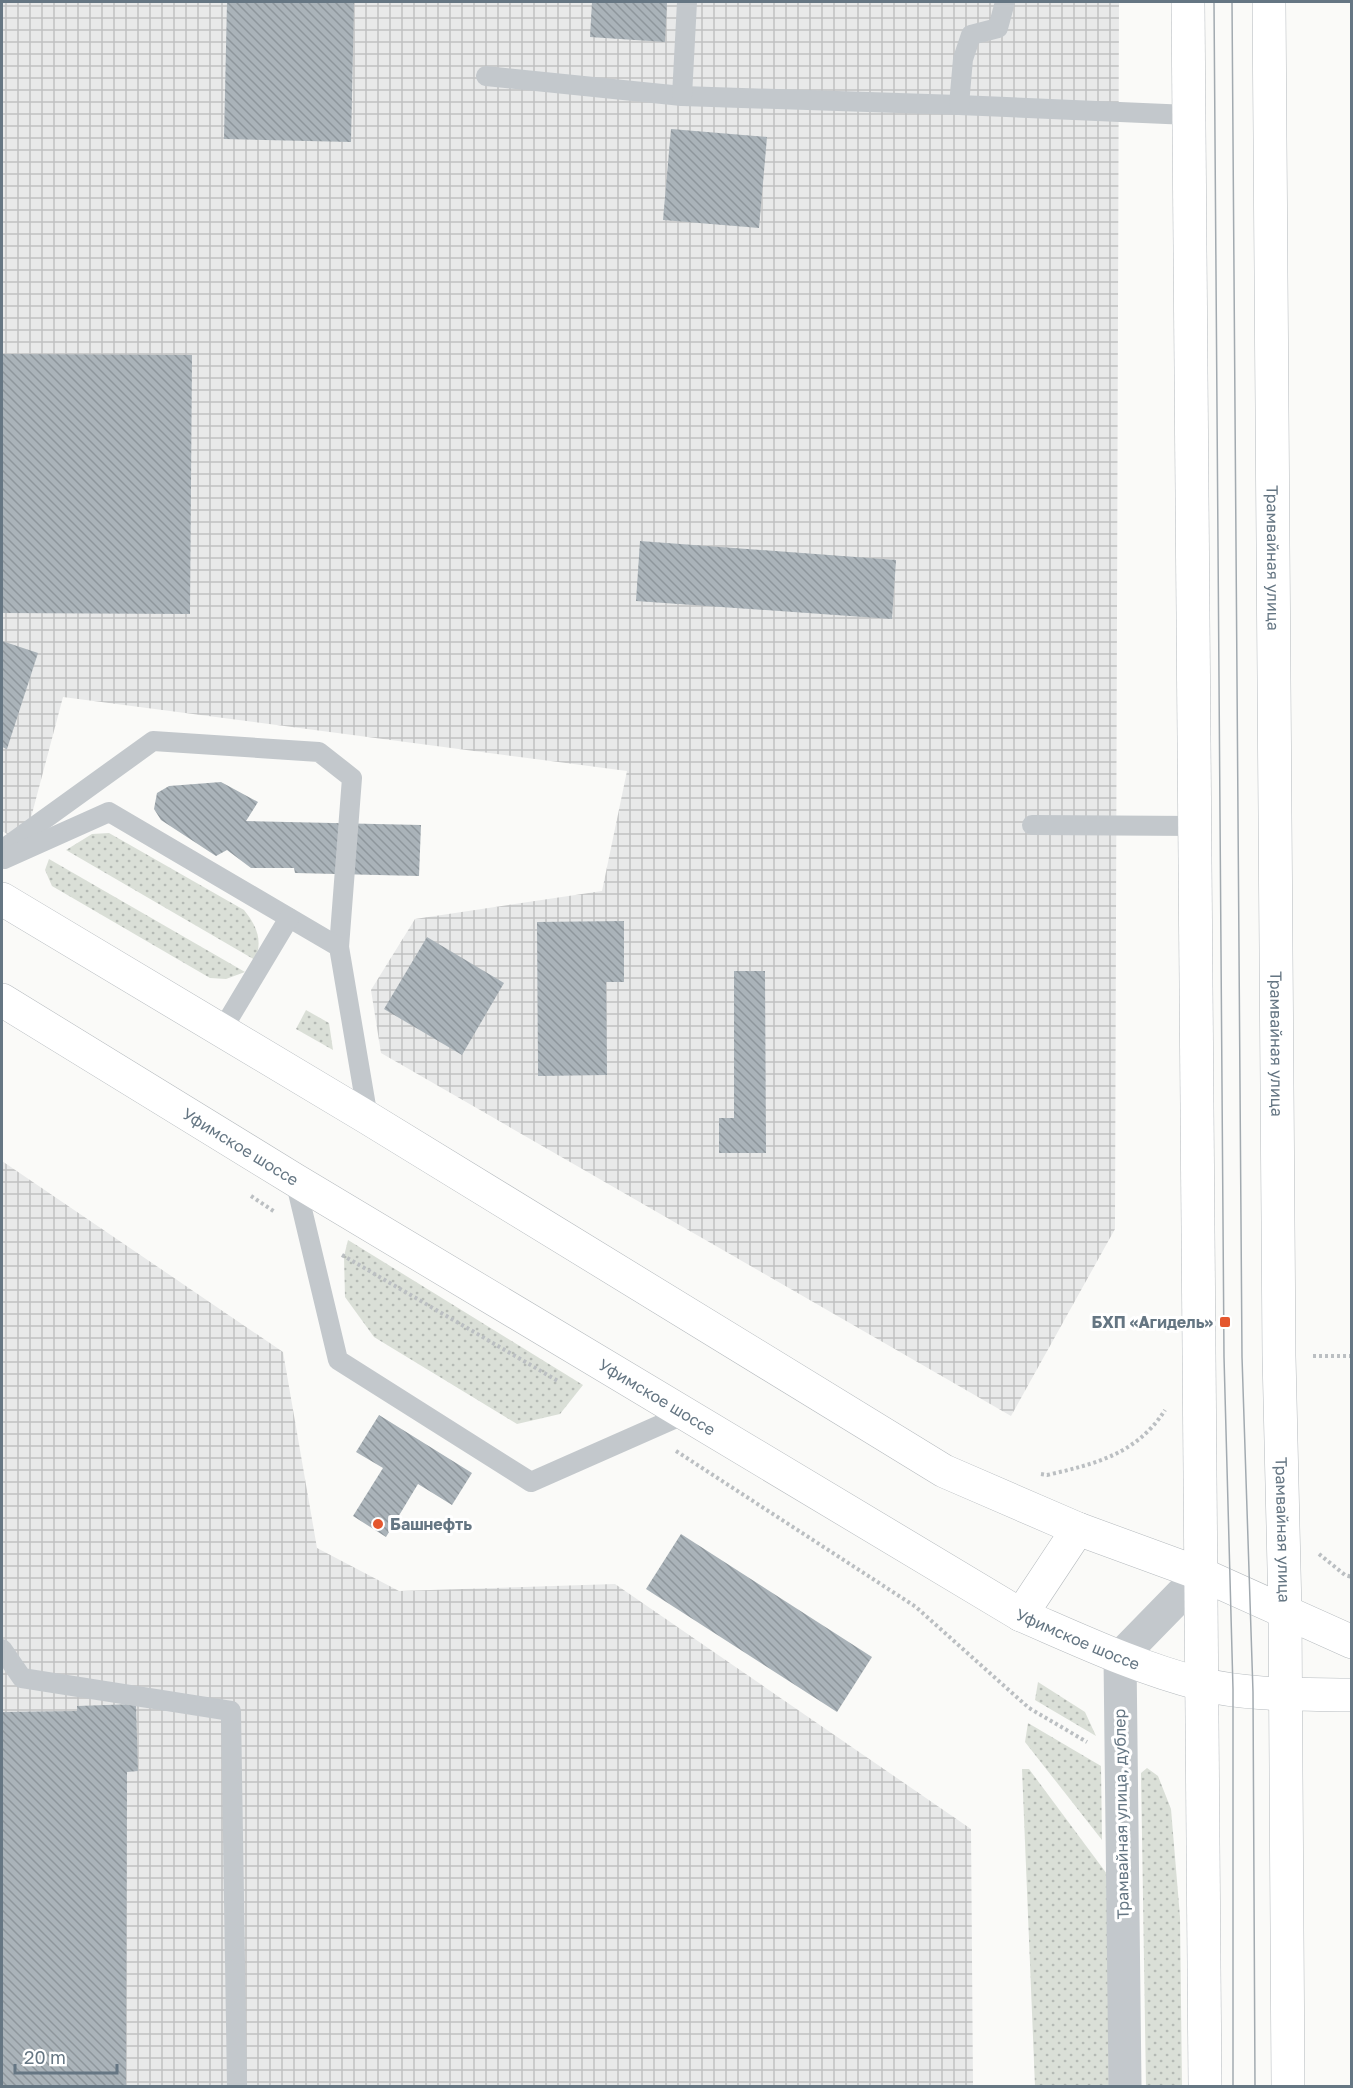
<svg xmlns="http://www.w3.org/2000/svg" width="1353" height="2088" font-family="'Golos Text',sans-serif">
<defs>
<pattern id="industrial-grid" width="8" height="8" patternUnits="userSpaceOnUse" patternTransform="scale(1.5)"><rect width="8" height="8" fill="#e8e9e9"/><path d="M0 4h8M4 0v8" fill="none" stroke="#c0c1c2"/></pattern>
<pattern id="grass-dots" width="8" height="8" patternUnits="userSpaceOnUse" patternTransform="scale(1.5)"><rect width="8" height="8" fill="#dadfd7"/><path d="M2 2h.1M6 6h.1" fill="none" stroke="#b4b9b4" stroke-width="1.8" stroke-linecap="round"/></pattern>
<pattern id="building-back-hatch" width="6" height="6" patternUnits="userSpaceOnUse" patternTransform="scale(1.5)"><rect width="6" height="6" fill="#aab3b9"/><path d="M-1 5l2 2M0 0l6 6M5-1l2 2" fill="none" stroke="#8e969c"/></pattern>
</defs>
<rect width="100%" height="100%" fill="#fafaf8"/>
<g fill="url(#industrial-grid)">
<polygon points="2,2 1119,2 1115,1229 1011,1416 381,1053 371,990 415,919 602,891 627,771 63,697 24,844 2,831"/>
<polygon points="2,1161 283,1352 317,1548 399,1591 615,1584 971,1829 973,2086 2,2086"/>
</g>
<g fill="url(#grass-dots)">
<path d="M109,833L244,910C257,926 263,941 255,960L66,850L92,834Z"/>
<polygon points="49,859 245,972 226,979 210,978 52,886 45,870"/>
<polygon points="306,1010 329,1023 333,1050 296,1029"/>
<polygon points="348,1240 583,1385 560,1414 517,1424 374,1337 345,1297 344,1256"/>
<polygon points="1038,1682 1085,1712 1096,1736 1035,1700"/>
<polygon points="1028,1723 1101,1766 1102,1840 1025,1742"/>
<polygon points="1147,1768 1158,1776 1171,1809 1180,1917 1182,2086 1146,2086 1141,1773"/>
<polygon points="1022,1769 1029,1769 1107,1874 1109,2086 1035,2086"/>
</g>
<g fill="url(#building-back-hatch)">
<polygon points="227,2 354,2 351,142 224,139"/>
<polygon points="592,2 667,2 665,42 590,37"/>
<polygon points="671,129 767,137 759,228 663,220"/>
<polygon points="2,354 192,355 190,614 2,613"/>
<polygon points="640,541 896,560 892,619 636,601"/>
<polygon points="2,641 38,653 7,749 2,747"/>
<polygon points="221,782 258,802 246,821 421,825 419,876 295,873 294,868 251,868 227,850 216,856 161,820 154,809 157,793 169,786"/>
<polygon points="624,921 624,982 606,982 607,1075 538,1076 537,922"/>
<polygon points="427,937 504,983 462,1055 384,1009"/>
<polygon points="734,971 765,971 766,1153 719,1153 719,1118 734,1118"/>
<polygon points="379,1415 472,1473 452,1505 418,1484 386,1537 353,1516 383,1468 356,1452"/>
<polygon points="681,1534 872,1657 837,1712 646,1589"/>
<polygon points="136,1704 138,1771 127,1772 126,2086 2,2086 2,1712 77,1711 77,1706"/>
</g>
<g fill="none" stroke-linecap="round" stroke-linejoin="round">
<defs>
<g id="primary">
<polyline points="1188,2 1205,2086"/>
<path id="s1" d="M1269,2L1279,1356L1285,1611L1288,2086"/>
<polyline points="2,899 368,1118 944,1471 1078,1529 1201,1574 1352,1642"/>
<path id="s2" d="M2,1000L295,1180L1021,1615C1079,1640 1138,1668 1201,1684C1249,1696 1302,1694 1352,1695"/>
<polyline points="1021,1615 1078,1529"/>
</g>
</defs>
<use href="#primary" stroke="#b5babe" stroke-width="34"/>
<g stroke="#bbbfc2" stroke-width="4" stroke-dasharray="3 3" stroke-linecap="butt">
<polyline points="251,1196 275,1212"/>
<polyline points="342,1255 558,1381"/>
<polyline points="1313,1356 1352,1356"/>
<polyline points="676,1451 916,1607 1029,1708 1087,1742"/>
<path d="M1041,1474L1047,1475C1095,1464 1137,1454 1165,1410"/>
<polyline points="1319,1554 1345,1575 1352,1577"/>
</g>
<g stroke="#c3c8cc" stroke-width="20">
<polyline points="486,76 682,96 959,105 1189,115"/>
<polyline points="682,96 687,2"/>
<polyline points="959,105 963,59 971,35 998,28 1005,2"/>
<polyline points="1032,825 1195,826"/>
<polyline points="2,850 153,741 319,752 352,778 339,947"/>
<polyline points="4,859 109,812 339,947 368,1118"/>
<polyline points="222,1030 289,918"/>
<polyline points="295,1180 338,1360 531,1482 685,1414"/>
<polyline points="2,1649 22,1678 231,1711 237,2086"/>
</g>
<polyline stroke="#c3c8cc" stroke-width="33" points="1125,2086 1120,1657 1201,1574"/>
<use href="#primary" stroke="#fff" stroke-width="33"/>
<g stroke="#a2aab0" stroke-width="1.5">
<polyline points="1214,2 1224,1357 1233,1689 1233,2086"/>
<polyline points="1232,2 1242,1357 1253,1692 1255,2086"/>
</g>
</g>
<g fill="#e4572e" stroke="#fff" stroke-width="2">
<rect x="1219" y="1316" width="12" height="12" rx="3"/>
<circle cx="378" cy="1524" r="6"/>
</g>
<g text-anchor="middle" dominant-baseline="central" stroke-width="6" stroke-linejoin="round" paint-order="stroke">
<g font-size="16" fill="#657683" stroke="#fff">
<text stroke="none"><textPath href="#s1" startOffset="556">Трамвайная улица</textPath></text>
<text stroke="none"><textPath href="#s1" startOffset="1042">Трамвайная улица</textPath></text>
<text stroke="none"><textPath href="#s2" startOffset="280">Уфимское шоссе</textPath></text>
<text stroke="none"><textPath href="#s2" startOffset="766">Уфимское шоссе</textPath></text>
<text stroke="none"><textPath href="#s1" startOffset="1528">Трамвайная улица</textPath></text>
<text stroke="none"><textPath href="#s2" startOffset="1252">Уфимское шоссе</textPath></text>
<text transform="translate(1121 1814) rotate(-91)">Трамвайная улица, дублер</text>
</g>
<g font-size="16" font-weight="bold" fill="#657683" stroke="#fff" text-anchor="end">
<text x="1213" y="1322">БХП «Агидель»</text>
<text x="390" y="1524" text-anchor="start">Башнефть</text>
</g>
</g>
<rect width="1353" height="2088" fill="none" stroke="#657683" stroke-width="6"/>
<path d="M15 2064v9h102v-9" fill="none" stroke="#657683" stroke-width="3"/>
<text x="24" y="2064" font-size="18" fill="#657683" stroke="#ffffff" stroke-width="4.5" paint-order="stroke">20 m</text>
</svg>
